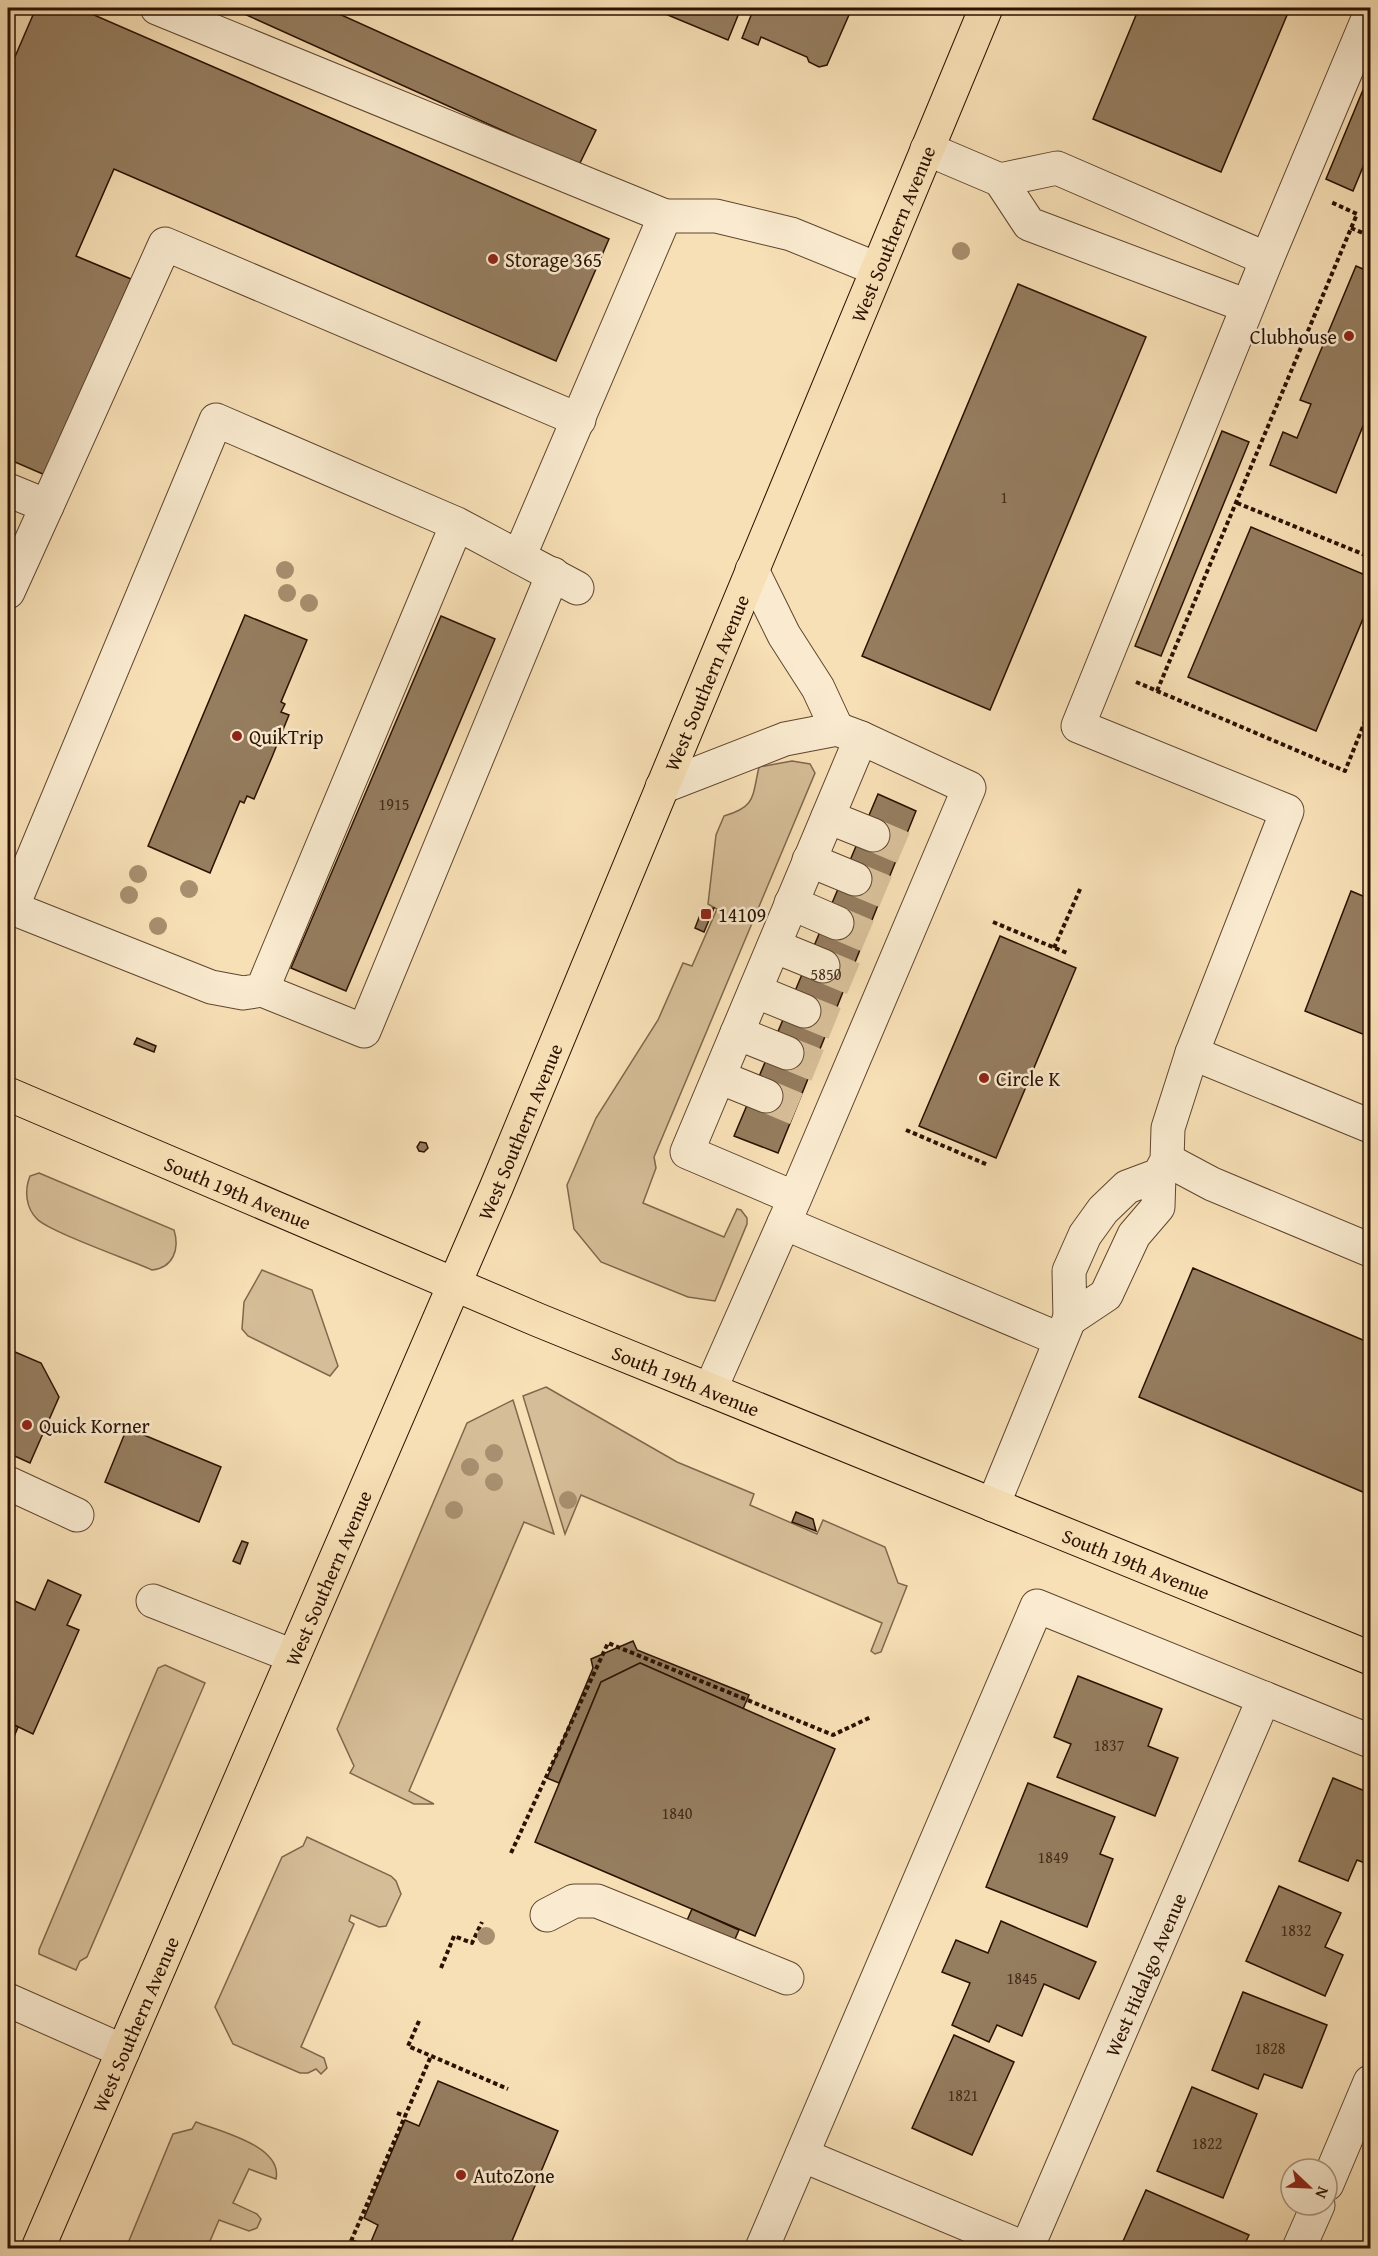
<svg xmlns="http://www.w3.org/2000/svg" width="1378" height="2256" font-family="'Gentium Book Plus',serif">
<rect width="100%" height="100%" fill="#f8e0b6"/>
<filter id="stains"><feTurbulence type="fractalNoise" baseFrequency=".00333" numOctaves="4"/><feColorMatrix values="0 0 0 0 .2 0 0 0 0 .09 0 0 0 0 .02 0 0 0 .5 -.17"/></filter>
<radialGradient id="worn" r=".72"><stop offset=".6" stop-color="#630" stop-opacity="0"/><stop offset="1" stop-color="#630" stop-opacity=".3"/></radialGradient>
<g fill="#d5bd97" stroke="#80674c" stroke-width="1.5">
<path d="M792,761L810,764L815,773L654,1157L656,1168L643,1203L724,1237L737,1209L741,1210L747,1218V1224L715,1301L688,1297L601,1262L574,1229L567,1185L596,1118L658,1020L683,963L692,966L717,909L708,904L716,835L724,816C756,807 752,797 759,767Z"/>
<path d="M39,1173L174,1230C180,1249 173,1268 152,1270C130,1260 50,1232 37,1219C26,1208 24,1191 30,1176Z"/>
<polygon points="262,1270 312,1290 338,1366 330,1376 248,1336 242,1329 244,1302"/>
<polygon points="546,1387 677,1462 754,1494 750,1505 817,1534 823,1520 885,1547 898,1583 907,1586 881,1652 875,1654 871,1651 882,1623 581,1495 565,1534 523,1396"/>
<polygon points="513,1400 554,1534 524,1522 409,1791 434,1804 414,1804 350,1773 354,1766 337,1729 467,1423"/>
<polygon points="165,1665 205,1683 87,1957 80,1961 76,1970 39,1954 39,1950 158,1668"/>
<polygon points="307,1837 391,1876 396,1881 401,1894 386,1926 379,1927 351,1915 349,1921 354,1924 301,2047 324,2058 327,2068 321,2074 316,2069 308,2073 300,2073 233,2044 215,2007 282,1857 303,1846"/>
<path d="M196,2122C219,2131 283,2146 276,2179L249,2169L233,2203L257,2214L261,2219L257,2228L249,2231L219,2220L207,2248H126L173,2134L192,2129Z"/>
</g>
<g fill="#957d5f" stroke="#2a1100" stroke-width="1.5">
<polygon points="36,8 78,8 609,239 556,361 114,169 76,256 131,279 45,475 8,459 8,73"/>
<polygon points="231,8 326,8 596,130 579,165"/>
<polygon points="651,8 741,8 728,40"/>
<polygon points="754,8 852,8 827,65 819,67 809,62 807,57 761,37 758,45 742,38"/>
<polygon points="1139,8 1290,8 1221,172 1093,119"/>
<polygon points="1370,73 1370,150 1353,191 1326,179"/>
<polygon points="1356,266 1370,272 1370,429 1363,426 1336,493 1270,465 1283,432 1297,438 1311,404 1300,400"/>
<polygon points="1018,284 1146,337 990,710 862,656"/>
<polygon points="1222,431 1249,442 1161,656 1135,646"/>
<polygon points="1251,527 1370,577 1370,602 1316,731 1188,677"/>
<polygon points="245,615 307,640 281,702 285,704 281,712 289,715 272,757 254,799 247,796 244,803 240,801 210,873 148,846"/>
<polygon points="441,616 495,639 346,991 291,968"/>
<polygon points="878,794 916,811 778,1153 734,1136"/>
<polygon points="1351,891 1370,899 1370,1037 1305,1011"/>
<polygon points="714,908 704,932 695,928 702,910"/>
<polygon points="1000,936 1076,968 996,1158 919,1126"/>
<polygon points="137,1038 156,1046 154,1052 134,1044"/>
<polygon points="420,1142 426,1143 428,1148 424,1152 419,1151 417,1147"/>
<polygon points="1193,1268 1370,1343 1370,1495 1139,1397"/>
<polygon points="8,1349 41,1363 59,1397 30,1463 8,1453"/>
<polygon points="127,1428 221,1467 199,1522 105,1482"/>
<polygon points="796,1512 813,1519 816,1531 792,1522"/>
<polygon points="242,1541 248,1543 240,1564 233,1561"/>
<polygon points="48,1580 81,1595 67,1625 79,1630 33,1734 8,1722 8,1598 35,1610"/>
<polygon points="633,1641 637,1650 749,1695 743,1709 640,1663 601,1682 559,1783 547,1778 593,1668 591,1659"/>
<polygon points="640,1663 835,1749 755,1936 535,1842 601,1682"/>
<polygon points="1078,1676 1162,1709 1148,1746 1178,1758 1155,1816 1057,1777 1071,1744 1054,1737"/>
<polygon points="8,1722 18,1727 8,1751"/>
<polygon points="1333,1778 1370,1793 1370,1865 1357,1860 1348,1881 1299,1861"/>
<polygon points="1028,1783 1115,1817 1100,1854 1113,1859 1087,1927 986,1887"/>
<polygon points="1279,1886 1341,1913 1325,1947 1343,1955 1325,1996 1246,1961"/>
<polygon points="692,1909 739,1930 724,1964 677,1943"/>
<polygon points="1001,1921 1096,1962 1079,1999 1044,1984 1022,2036 997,2025 989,2042 952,2025 970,1983 942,1972 956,1940 988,1953"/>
<polygon points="1243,1992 1327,2025 1302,2088 1264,2074 1258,2089 1212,2070"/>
<polygon points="954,2035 1014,2062 972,2155 912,2128"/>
<polygon points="438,2081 558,2131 509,2248 380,2248 370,2244 378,2225 364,2218 405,2120 419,2126"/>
<polygon points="1192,2087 1257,2114 1223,2198 1157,2171"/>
<polygon points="1146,2190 1249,2235 1243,2248 1120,2248"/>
</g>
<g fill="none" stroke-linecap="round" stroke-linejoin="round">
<g stroke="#d9c19b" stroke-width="33" stroke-dasharray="33 16" stroke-linecap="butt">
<polyline points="873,835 913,852"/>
<polyline points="855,879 896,896"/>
<polyline points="837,923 877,940"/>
<polyline points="823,966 861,982"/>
<polyline points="804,1011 841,1026"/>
<polyline points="787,1053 824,1068"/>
<polyline points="766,1096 804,1112"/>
</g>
<defs>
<g id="minor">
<polyline points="157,8 665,216"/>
<polyline points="927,149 1000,180 1029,224 1247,306"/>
<polyline points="1000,180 1057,168 1267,259"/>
<polyline points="8,490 47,506 165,244 579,420"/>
<polyline points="457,524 262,990 243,993 211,987 12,908 216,420 457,524 577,588"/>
<polyline points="519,557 665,216 716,216 791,234 877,269"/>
<polyline points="752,570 784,635 818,688 837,729"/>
<polyline points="8,592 47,506"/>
<polyline points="662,787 785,739 837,729 861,738"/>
<polyline points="828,817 873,835"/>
<polyline points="809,860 855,879"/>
<polyline points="791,903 837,923"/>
<polyline points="774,946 823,966"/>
<polyline points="262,990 364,1031 553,574"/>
<polyline points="755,991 804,1011"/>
<polyline points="737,1033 787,1053"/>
<polyline points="1192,1053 1370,1126"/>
<polyline points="719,1077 766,1096"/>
<polyline points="1167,1160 1212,1184 1370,1250"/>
<polyline points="1159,1175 1127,1187 1103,1210 1085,1235 1069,1271 1070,1319 1106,1295 1134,1235 1158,1207 1159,1175 1167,1160 1168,1128 1192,1053 1287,811 1078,726 1267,259 1370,14"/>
<polyline points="784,1223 1059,1339"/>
<polyline points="710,1390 795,1198 687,1152 861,738 969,788 795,1198"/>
<polyline points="8,1483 77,1515"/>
<polyline points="993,1505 1069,1320"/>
<polyline points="153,1601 293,1656"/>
<polyline points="547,1915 574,1901 597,1901 787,1978"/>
<polyline points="8,2000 123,2051"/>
<polyline points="802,2155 1024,2248"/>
<polyline points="1327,2184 1370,2082"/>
<polyline points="762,2248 1037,1606 1370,1741"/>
<path id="s1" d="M1027,2248L1264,1698"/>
<polyline points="1299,2248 1318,2205"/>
</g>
<g id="major">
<path id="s2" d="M8,1094L538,1320L1370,1658"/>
<path id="s3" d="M38,2248L496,1188L986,8"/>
</g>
</defs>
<use href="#minor" stroke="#5e452e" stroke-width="35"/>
<use href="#major" stroke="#2a1100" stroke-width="35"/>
<g stroke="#2a1100" stroke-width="4" stroke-dasharray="4.5 3" stroke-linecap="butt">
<polyline points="1351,228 1370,236"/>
<polyline points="1237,503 1370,557"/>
<polyline points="1136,682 1345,771 1370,709"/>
<polyline points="1157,691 1357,214 1331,202"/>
<polyline points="993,922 1067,953"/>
<polyline points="1054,948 1081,887"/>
<polyline points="906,1130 988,1165"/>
<polyline points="511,1853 608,1643 833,1735 871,1717"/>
<polyline points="441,1968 454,1936 472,1943 482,1922"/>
<polyline points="419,2021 408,2046 508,2089"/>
<polyline points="397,2113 405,2116"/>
<polyline points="352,2241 370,2248"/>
<polyline points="348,2248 431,2056"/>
</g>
<use href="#minor" stroke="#faebd0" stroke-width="33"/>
<use href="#major" stroke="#f8e0b6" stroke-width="33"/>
</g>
<g fill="#a88f6f">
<circle cx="961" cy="251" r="9"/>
<circle cx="285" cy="570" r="9"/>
<circle cx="287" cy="593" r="9"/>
<circle cx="309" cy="603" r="9"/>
<circle cx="138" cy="874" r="9"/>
<circle cx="189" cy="889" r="9"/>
<circle cx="129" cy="895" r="9"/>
<circle cx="158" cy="926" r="9"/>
<circle cx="494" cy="1453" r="9"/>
<circle cx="470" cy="1467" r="9"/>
<circle cx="494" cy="1482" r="9"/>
<circle cx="568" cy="1500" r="9"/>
<circle cx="454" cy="1510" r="9"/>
<circle cx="486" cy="1936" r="9"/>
</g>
<g fill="#8f2418" stroke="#faebd0" stroke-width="2">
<circle cx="493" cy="259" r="6"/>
<circle cx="1349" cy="336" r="6"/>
<circle cx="237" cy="736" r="6"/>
<rect x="700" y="908" width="12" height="12" rx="3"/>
<circle cx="984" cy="1078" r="6"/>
<circle cx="27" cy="1425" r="6"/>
<circle cx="461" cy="2175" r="6"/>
</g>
<g text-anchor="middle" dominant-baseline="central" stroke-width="5" stroke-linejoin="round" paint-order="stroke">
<g font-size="16" fill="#452c18">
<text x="1004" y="497">1</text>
<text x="394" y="804">1915</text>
<text x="826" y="974">5850</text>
<text x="1109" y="1745">1837</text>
<text x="677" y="1813">1840</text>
<text x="1053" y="1857">1849</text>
<text x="1296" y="1930">1832</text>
<text x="1022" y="1978">1845</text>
<text x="1270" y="2048">1828</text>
<text x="963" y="2095">1821</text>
<text x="1207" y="2143">1822</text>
</g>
<g font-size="20" fill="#2a1100" stroke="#faebd0">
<text stroke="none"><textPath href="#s3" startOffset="2188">West Southern Avenue</textPath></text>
<text stroke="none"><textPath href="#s3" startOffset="1702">West Southern Avenue</textPath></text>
<text stroke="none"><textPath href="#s3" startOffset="1216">West Southern Avenue</textPath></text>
<text stroke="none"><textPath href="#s2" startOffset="250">South 19th Avenue</textPath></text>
<text stroke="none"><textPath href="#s2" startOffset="736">South 19th Avenue</textPath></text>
<text stroke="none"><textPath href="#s2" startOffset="1222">South 19th Avenue</textPath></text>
<text stroke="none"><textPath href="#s3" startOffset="730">West Southern Avenue</textPath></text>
<text stroke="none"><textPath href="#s1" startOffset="298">West Hidalgo Avenue</textPath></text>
<text stroke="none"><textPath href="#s3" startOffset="244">West Southern Avenue</textPath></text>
</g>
<g font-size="20" fill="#2a1100" stroke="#faebd0" text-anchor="start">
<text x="505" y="259">Storage 365</text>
<text x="1337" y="336" text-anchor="end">Clubhouse</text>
<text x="249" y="736">QuikTrip</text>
<text x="718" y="914">14109</text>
<text x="996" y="1078">Circle K</text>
<text x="39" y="1425">Quick Korner</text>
<text x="473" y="2175">AutoZone</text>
</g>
</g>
<rect width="1378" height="2256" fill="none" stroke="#f8e0b6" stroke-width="30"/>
<rect x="9" y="9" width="1360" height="2238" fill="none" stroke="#2a1100" stroke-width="3"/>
<rect x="15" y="15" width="1348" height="2226" fill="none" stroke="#2a1100" stroke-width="1.5"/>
<g transform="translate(1309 2187) rotate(113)"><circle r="28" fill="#faebd0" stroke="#a7947d" stroke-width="1.5"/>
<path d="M0-4.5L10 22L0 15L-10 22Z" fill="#8f2418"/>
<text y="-9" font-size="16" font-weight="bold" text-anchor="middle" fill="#2a1100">N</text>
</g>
<rect width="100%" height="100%" filter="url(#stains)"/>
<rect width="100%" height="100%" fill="url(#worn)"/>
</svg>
